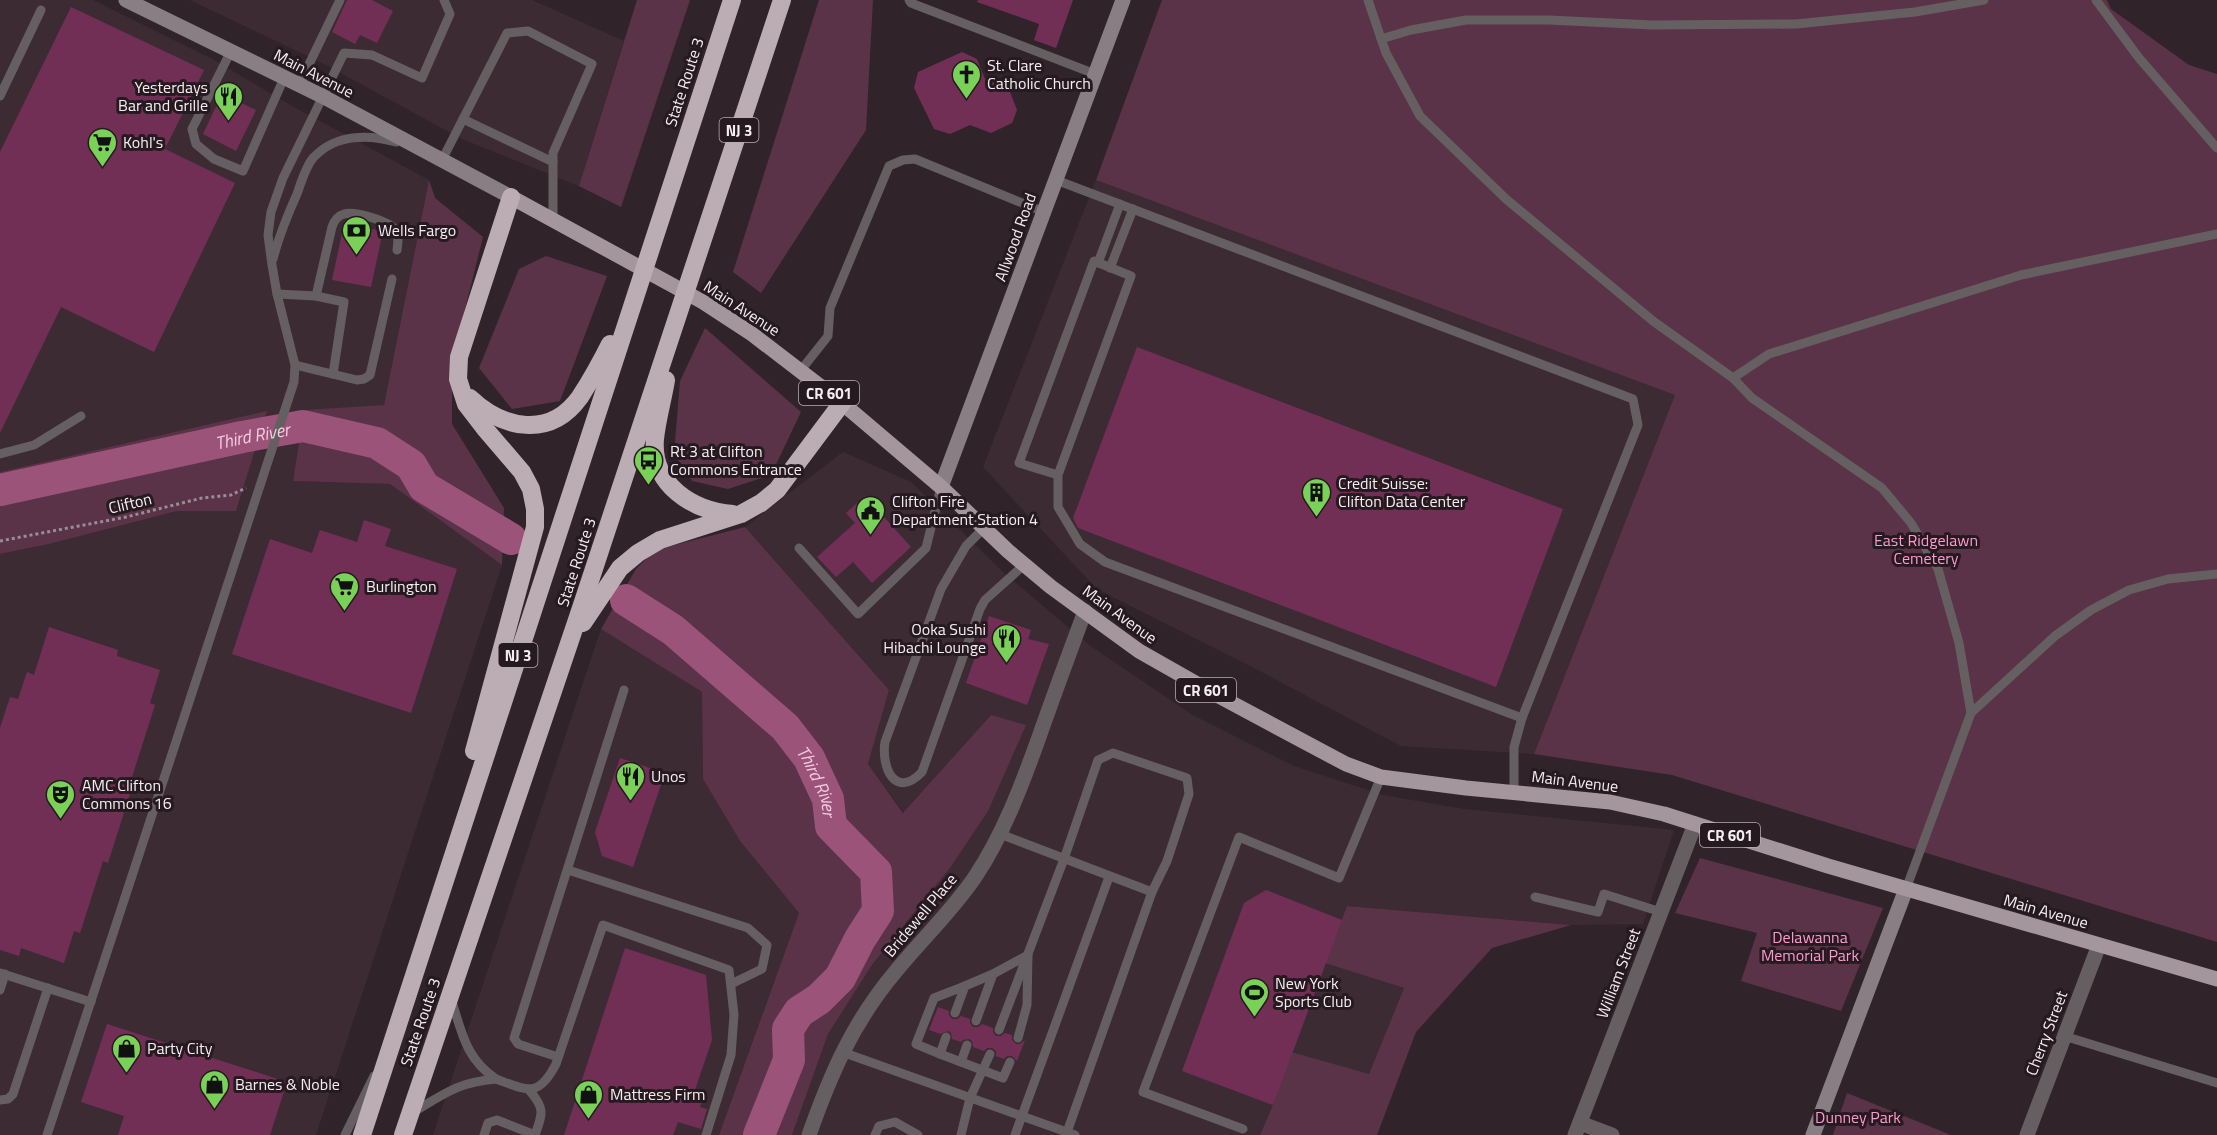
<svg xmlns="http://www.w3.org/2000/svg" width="2217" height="1135" font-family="'Titillium Web',sans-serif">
<rect width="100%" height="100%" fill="#30242a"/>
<g fill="#3d2b34">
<polygon points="0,0 93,0 214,60 292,106 429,180 384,406 304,410 293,481 390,484 502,565 316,1135 0,1135 0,554 49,544 177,511 236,511 266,412 0,472"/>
<polygon points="190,0 532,0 624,41 579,186 462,139 326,65"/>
<polygon points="1096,180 1675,395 1534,754 1401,746 1258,670 1097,589 983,467"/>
<polygon points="843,452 911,482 1003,572 1089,645 1191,714 1294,766 1383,795 1464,809 1674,830 1643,924 1571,925 1347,906 1326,963 1404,988 1369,1074 1273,1105 1260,1135 792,1135 828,1034 872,965 950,868 1026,725 990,716 904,813 868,764 889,690 745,527"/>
<polygon points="601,629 702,692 703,779 740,841 799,913 719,1135 433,1135"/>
</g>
<g fill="#5a3348">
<polygon points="637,0 690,0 621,207 579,186"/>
<polygon points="819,0 873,0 866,130 761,293 733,272"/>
<polygon points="1162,0 2107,0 2111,9 2189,65 2217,74 2217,942 1672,775 1534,754 1675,395 1096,180"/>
<polygon points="429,180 435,198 483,237 452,361 452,424 504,508 502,565 390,484 293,481 304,410 384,405"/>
<polygon points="546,256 607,276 560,401 512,409 479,368 519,269"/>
<polygon points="705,328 801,412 771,475 728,489 692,481 674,454 680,381"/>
<polygon points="267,411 236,511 177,511 49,544 0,554 0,472"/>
<polygon points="745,527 889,690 868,764 903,813 991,715 1026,725 988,811 950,868 872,965 828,1034 792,1135 719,1135 799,913 740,841 703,779 702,692 601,629 636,569 655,550"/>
<polygon points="1700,858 1883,908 1841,1011 1741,981 1757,933 1675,913"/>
<polygon points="1347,906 1571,925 1492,948 1416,1032 1377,1135 1260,1135 1273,1105 1291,1052 1369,1074 1404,988 1325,963"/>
<polygon points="1847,1093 1951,1135 1833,1135"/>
</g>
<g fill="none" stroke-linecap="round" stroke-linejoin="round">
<g stroke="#9b537a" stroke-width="32">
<path id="s1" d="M0,490L242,437L303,426L377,443L411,465L424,487L511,539"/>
<path id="s2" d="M626,600L673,630L785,727L809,758L821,784L828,799L831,826L876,872L878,911L860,939L840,978L819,999L799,1012L788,1029L789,1060L759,1135"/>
</g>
</g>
<g fill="#722f55">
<polygon points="347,0 372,0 393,11 377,43 360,35 355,44 332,32"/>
<polygon points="978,0 1073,0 1056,48 1034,40 1039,24 977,2"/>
<polygon points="71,7 204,70 165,149 235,183 154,352 61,307 0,433 0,152"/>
<polygon points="962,52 977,59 985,79 1008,87 1017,110 1012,123 991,133 970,125 950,134 934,129 914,88 918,72"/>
<polygon points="222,94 256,110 236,151 203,134"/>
<polygon points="344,224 383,231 371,287 332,280"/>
<polygon points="1137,347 1563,509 1496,687 1078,528 1073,518"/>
<polygon points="865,496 911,547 872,583 853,562 836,577 817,557 855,523 846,513"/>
<polygon points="364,520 391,529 385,546 457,569 411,713 232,654 270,539 312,553 320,530 357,542"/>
<polygon points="989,616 1031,630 1028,639 1049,644 1027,705 966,683"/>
<polygon points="49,627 118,650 117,656 160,670 150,703 155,705 132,777 135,778 108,863 103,861 80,933 74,931 64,963 21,948 19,956 0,950 0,728 10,697 18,699 27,672 34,675"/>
<polygon points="620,758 665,773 633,867 602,856 595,832"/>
<polygon points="1266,890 1342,920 1273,1105 1182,1071 1244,903"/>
<polygon points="625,948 706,975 712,1040 695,1090 705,1093 700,1107 707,1109 701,1129 678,1122 673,1135 564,1135"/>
<polygon points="938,1007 949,1011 949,1015 952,1019 957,1019 961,1016 970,1019 970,1023 973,1027 978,1027 982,1024 993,1028 993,1032 996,1036 1001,1036 1005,1033 1012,1035 1012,1040 1016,1044 1020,1044 1025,1040 1017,1061 1012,1056 1007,1056 1004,1059 996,1056 996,1051 992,1048 987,1048 984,1051 973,1047 972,1041 969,1039 963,1040 961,1042 952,1039 951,1033 948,1031 940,1034 929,1030"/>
<polygon points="107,1024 287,1082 270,1135 118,1135 124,1116 81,1102"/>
</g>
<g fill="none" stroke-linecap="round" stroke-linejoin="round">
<polyline stroke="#988e93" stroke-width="3" stroke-dasharray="3 3" stroke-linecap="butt" points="0,541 126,517 202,498 231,495 246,488"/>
<g stroke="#665f62" stroke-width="9">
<polyline points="909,0 911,3 1095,74"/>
<polyline points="1368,0 1386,53 1420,116 1506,199 1653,321 1733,378"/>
<polyline points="2096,0 2139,58 2217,148"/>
<polyline points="1381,39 1411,30 1466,20 1549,20 1652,25 1796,24 1915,12 1984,0"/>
<polyline points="231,51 192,129 196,144 214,159 243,171 284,78"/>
<polyline points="299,85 340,0"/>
<polyline points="0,96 41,10"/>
<polyline points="463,119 553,162"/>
<polyline points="442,160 507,33 528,31 592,64 553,153 553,220"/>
<polyline points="1056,180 1633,399 1638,425 1522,718 1514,747 1514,792"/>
<path d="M273,259C279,236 287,216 297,194C301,183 306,165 314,157C336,134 368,134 396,142"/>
<polyline points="1098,263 1120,204"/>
<polyline points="1110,268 1133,209"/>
<polyline points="277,294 316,296 344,302 333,374"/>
<path d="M316,296L332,227C334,221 337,216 344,214C354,211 391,221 396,231C399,237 398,243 397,250"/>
<polyline points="295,365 357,380 364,379 370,375 392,279"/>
<polyline points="801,370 828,336 830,308 889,166 903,160 915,159 1044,212"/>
<polyline points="0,454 34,445 81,416"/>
<polyline points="1058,475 1019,463 1094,261 1131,276 1058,475 1058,507 1080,544 1105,562 1522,718"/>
<path d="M984,528L966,546L941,589L885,742C881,767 895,800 922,772L980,609L985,600L1024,565"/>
<polyline points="799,548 858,614 926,548 941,487"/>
<polyline points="1971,713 1959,643 1938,569 1911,523 1882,488 1752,398 1733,378 1769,354 2021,275 2217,234"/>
<polyline points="1000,834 1152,892 1066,1135"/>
<polyline points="568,870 748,928 767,945 762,969 731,984"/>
<polyline points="1906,889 1971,713 2055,636 2091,610 2129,590 2168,579 2217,574"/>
<polyline points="1535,897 1598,912 1604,894 1661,912"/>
<polyline points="0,973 91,1002"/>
<polyline points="0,990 5,974"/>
<polyline points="955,1013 965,986 993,974"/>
<polyline points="976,1021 993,974 1028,955 1027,1005 1018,1038"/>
<polyline points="999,1030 1064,859 1098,760 1113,753 1187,778 1189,794 1167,861 1152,892"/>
<polyline points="2064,1036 2217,1083"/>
<polyline points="946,1037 940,1054 961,1062"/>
<polyline points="967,1045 961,1062 1003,1078 1010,1062"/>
<polyline points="842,1052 1075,1135"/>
<polyline points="940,1054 916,1044 934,998 965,986"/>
<polyline points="558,1057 518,1044 514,1038 624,690"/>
<path d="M496,1079C527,1090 538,1099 556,1064L603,925L729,970L734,1015L731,1055L706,1135"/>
<path d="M529,1090C545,1108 543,1113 535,1135"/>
<polyline points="0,1100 8,1099 13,1094 48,988"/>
<path d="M412,1113C444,1094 458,1082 496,1079C465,1058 462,1032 451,999"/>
<polyline points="1243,1129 1143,1092 1239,837 1339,878 1381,777"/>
<polyline points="47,1135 294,382 295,365 277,294 272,265 268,235 271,212 283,178 344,53 372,55 422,78 450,14 444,0"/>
<polyline points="345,1135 374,1076"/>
<polyline points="484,1135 488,1123 497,1120 535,1135"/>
<polyline points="875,1135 879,1126 895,1122 918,1135"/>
<polyline points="961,1135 970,1098 990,1054"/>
<polyline points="1015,1135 1109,877"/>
</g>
<g stroke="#665f62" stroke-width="15">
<polyline points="1580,1123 1612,1135"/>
<path d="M809,1135C831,1073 853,1022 896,971C922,939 952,911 975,877C1003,835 1021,787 1038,740C1053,697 1069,654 1085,611"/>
<polyline points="1575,1135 1695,824"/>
<polyline points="2027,1135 2099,945"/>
</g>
<g stroke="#897e83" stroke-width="15">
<polyline points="126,0 322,96 511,197"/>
<polyline points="941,487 1123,0"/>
<polyline points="1813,1135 1906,889"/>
</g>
<polyline stroke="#a4969c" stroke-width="15" points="511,197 703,302 752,334 842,403 941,487 1008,551 1051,587 1139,651 1213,693 1346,764 1381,777 1466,788 1610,802 1664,814 1828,866 2217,979"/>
<g stroke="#bcacb3" stroke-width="18">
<path d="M666,380C663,399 657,419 655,439C651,485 693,511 733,514"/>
<path d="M470,398C503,429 550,439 580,397C591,380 601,362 610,344"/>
<polyline points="583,623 620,568 638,553 660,540 741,514 761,503 777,490 842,403"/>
<polyline points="474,751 535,527 535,509 531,489 522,472 486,430 466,404 458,379 459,357 511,197"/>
<polyline points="362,1135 732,0"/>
<polyline points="403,1135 581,608 782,0"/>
</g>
</g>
<defs>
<symbol id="church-pin" viewBox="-11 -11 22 30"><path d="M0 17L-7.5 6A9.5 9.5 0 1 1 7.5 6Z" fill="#7ad157" stroke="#261a20"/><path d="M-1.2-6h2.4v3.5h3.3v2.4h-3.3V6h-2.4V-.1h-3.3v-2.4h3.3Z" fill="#111"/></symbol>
<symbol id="restaurant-pin" viewBox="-11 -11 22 30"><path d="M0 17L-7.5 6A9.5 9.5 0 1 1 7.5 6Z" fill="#7ad157" stroke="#261a20"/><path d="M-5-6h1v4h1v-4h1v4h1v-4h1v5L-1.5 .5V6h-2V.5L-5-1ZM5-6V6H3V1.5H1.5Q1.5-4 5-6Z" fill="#111"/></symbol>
<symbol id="supermarket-pin" viewBox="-11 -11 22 30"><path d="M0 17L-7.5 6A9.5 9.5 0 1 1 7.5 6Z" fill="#7ad157" stroke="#261a20"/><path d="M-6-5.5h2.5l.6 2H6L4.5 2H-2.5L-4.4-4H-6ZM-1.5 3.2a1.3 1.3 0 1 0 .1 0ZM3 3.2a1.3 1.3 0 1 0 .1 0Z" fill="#111"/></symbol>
<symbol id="bank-pin" viewBox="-11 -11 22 30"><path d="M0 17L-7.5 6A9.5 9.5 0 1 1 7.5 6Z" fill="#7ad157" stroke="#261a20"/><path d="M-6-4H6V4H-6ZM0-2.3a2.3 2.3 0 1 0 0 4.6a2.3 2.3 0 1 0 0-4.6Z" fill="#111"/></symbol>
<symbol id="bus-pin" viewBox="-11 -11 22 30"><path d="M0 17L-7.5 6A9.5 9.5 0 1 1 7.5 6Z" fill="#7ad157" stroke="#261a20"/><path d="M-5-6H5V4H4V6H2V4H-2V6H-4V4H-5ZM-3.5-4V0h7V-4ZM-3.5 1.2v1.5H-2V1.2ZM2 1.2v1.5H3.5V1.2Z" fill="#111"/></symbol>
<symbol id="building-pin" viewBox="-11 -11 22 30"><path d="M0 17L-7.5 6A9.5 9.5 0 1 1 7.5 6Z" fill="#7ad157" stroke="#261a20"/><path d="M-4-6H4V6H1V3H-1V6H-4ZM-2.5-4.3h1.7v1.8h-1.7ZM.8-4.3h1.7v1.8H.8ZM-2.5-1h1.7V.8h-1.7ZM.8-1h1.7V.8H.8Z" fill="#111"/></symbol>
<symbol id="civic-pin" viewBox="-11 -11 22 30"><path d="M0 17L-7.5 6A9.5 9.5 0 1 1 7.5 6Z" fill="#7ad157" stroke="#261a20"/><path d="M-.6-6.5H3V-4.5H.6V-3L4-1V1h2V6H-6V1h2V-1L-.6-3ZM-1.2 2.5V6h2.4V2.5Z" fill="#111"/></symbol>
<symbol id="theatre-pin" viewBox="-11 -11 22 30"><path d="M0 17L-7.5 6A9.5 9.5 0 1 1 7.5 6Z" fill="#7ad157" stroke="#261a20"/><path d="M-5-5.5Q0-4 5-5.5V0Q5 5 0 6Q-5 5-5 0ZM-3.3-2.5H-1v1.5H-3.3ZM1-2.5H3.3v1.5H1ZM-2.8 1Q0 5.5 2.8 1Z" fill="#111"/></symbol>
<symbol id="stadium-pin" viewBox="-11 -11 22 30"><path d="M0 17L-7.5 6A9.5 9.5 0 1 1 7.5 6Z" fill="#7ad157" stroke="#261a20"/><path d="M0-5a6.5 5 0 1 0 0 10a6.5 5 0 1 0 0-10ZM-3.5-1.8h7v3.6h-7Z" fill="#111"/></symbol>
<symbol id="shop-pin" viewBox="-11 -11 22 30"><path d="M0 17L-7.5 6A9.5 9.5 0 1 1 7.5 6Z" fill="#7ad157" stroke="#261a20"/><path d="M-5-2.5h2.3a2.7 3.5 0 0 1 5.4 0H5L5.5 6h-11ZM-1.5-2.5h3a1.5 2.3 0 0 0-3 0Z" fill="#111"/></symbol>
</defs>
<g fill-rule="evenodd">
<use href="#church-pin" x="950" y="58" width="33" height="45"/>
<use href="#restaurant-pin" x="212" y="80" width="33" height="45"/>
<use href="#supermarket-pin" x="86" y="126" width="33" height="45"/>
<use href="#bank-pin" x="340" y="214" width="33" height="45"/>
<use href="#bus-pin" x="632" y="444" width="33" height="45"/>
<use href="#building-pin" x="1300" y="476" width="33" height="45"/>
<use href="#civic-pin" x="854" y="494" width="33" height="45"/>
<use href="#supermarket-pin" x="328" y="570" width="33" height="45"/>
<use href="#restaurant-pin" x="990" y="622" width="33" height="45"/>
<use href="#restaurant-pin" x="614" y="760" width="33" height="45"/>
<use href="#theatre-pin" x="44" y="778" width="33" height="45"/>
<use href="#stadium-pin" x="1238" y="976" width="33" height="45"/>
<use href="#shop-pin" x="110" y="1032" width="33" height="45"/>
<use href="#shop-pin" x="198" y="1068" width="33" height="45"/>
<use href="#shop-pin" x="572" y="1078" width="33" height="45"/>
</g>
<g text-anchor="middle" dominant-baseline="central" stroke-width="6" stroke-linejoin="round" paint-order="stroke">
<g fill="#261a20" stroke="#b7aeb2" stroke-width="1.5">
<rect x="719.5" y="118" width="39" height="24" rx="4.5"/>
<rect x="799" y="381" width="60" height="24" rx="4.5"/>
<rect x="498.5" y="643" width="39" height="24" rx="4.5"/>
<rect x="1176" y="678" width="60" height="24" rx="4.5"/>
<rect x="1700" y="823" width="60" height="24" rx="4.5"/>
</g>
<g font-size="15" font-weight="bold" fill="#f5edf1">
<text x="739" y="130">NJ 3</text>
<text x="829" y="393">CR 601</text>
<text x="518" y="655">NJ 3</text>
<text x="1206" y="690">CR 601</text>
<text x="1730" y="835">CR 601</text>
</g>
<g font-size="16" fill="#f5edf1" stroke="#261a20" text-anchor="start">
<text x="987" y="65">St. Clare<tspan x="987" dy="18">Catholic Church</tspan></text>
<text x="208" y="87" text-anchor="end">Yesterdays<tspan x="208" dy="18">Bar and Grille</tspan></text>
<text x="123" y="142">Kohl's</text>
<text x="378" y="230">Wells Fargo</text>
<text x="670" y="451">Rt 3 at Clifton<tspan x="670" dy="18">Commons Entrance</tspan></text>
<text x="1338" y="483">Credit Suisse:<tspan x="1338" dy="18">Clifton Data Center</tspan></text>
<text x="892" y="501">Clifton Fire<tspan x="892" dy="18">Department Station 4</tspan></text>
<text x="366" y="586">Burlington</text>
<text x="986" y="629" text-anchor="end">Ooka Sushi<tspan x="986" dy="18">Hibachi Lounge</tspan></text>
<text x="651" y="776">Unos</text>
<text x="82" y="785">AMC Clifton<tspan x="82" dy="18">Commons 16</tspan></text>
<text x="1275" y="983">New York<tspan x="1275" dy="18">Sports Club</tspan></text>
<text x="147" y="1048">Party City</text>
<text x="235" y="1084">Barnes &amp; Noble</text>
<text x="610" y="1094">Mattress Firm</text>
</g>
<g font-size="16" fill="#f5edf1" stroke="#261a20">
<text transform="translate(314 73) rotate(27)">Main Avenue</text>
<text transform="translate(684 82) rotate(-72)">State Route 3</text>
<text transform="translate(1015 237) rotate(-70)">Allwood Road</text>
<text transform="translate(742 308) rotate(33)">Main Avenue</text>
<text transform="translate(130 503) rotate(-13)">Clifton</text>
<text transform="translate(576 562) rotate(-72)">State Route 3</text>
<text transform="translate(1120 614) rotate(36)">Main Avenue</text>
<text transform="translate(1575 781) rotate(7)">Main Avenue</text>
<text transform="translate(2046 911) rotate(16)">Main Avenue</text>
<text transform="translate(920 915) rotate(-50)">Bridewell Place</text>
<text transform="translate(1618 973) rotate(-69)">William Street</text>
<text transform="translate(420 1022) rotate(-71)">State Route 3</text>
<text transform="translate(2046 1033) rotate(-69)">Cherry Street</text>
</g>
<g font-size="16" fill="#fe99ce" stroke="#261a20">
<text x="1926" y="540">East Ridgelawn<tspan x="1926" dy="18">Cemetery</tspan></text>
<text x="1810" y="937">Delawanna<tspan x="1810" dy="18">Memorial Park</tspan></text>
<text x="1858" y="1117">Dunney Park</text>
</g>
<g font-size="18" font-style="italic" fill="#f5cbdf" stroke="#261a20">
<text stroke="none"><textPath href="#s1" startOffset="258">Third River</textPath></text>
<text stroke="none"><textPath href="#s2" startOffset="268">Third River</textPath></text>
</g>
</g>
</svg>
